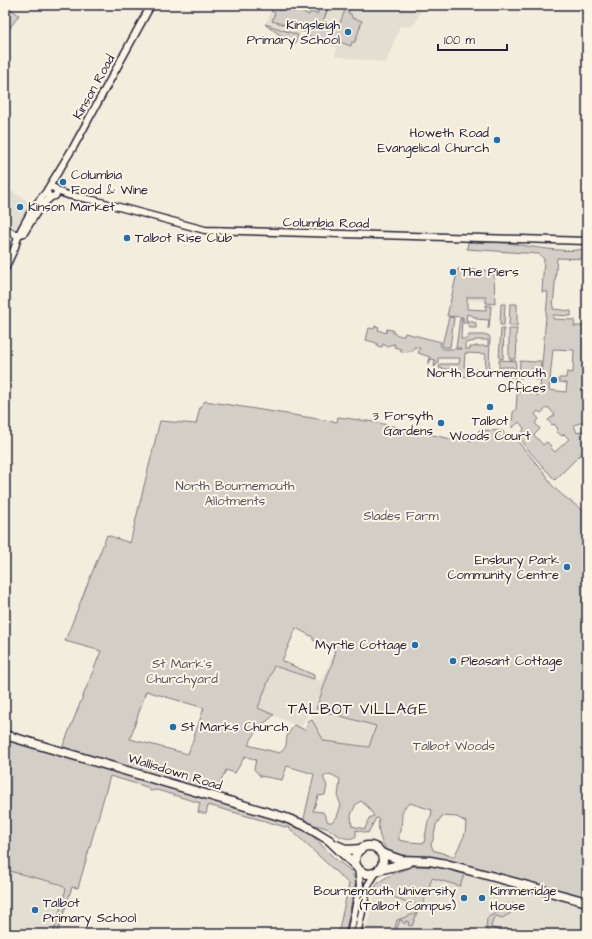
<svg xmlns="http://www.w3.org/2000/svg" width="592" height="939" font-family="'Architects Daughter',sans-serif">
<rect width="100%" height="100%" fill="#f3edde"/>
<filter id="ink" filterUnits="userSpaceOnUse"><feTurbulence type="fractalNoise" baseFrequency=".025" numOctaves="2"/><feDisplacementMap in="SourceGraphic" scale="8" xChannelSelector="R" yChannelSelector="G"/><feConvolveMatrix kernelMatrix="1 2 1 2 8 2 1 2 1" color-interpolation-filters="sRGB"/></filter>
<g filter="url(#ink)">
<g fill="#e3ded2">
<polygon points="274,5 424,5 415,24 410,27 400,26 386,63 335,56 337,48 265,24"/>
<polygon points="11,191 31,203 19,225 18,236 5,228 5,201"/>
<polygon points="467,296 486,297 486,301 467,300"/>
<polygon points="338,649 377,723 370,747 324,741 313,722 312,714 309,712 301,728 258,708 274,666 321,681 334,654"/>
<polygon points="415,866 445,867 587,908 587,934 365,934 377,884 401,870"/>
<polygon points="5,870 72,887 57,934 5,934"/>
</g>
<g fill="#d4cfc6" stroke="#7b7880" fill-rule="evenodd">
<polygon points="5,5 19,15 5,35"/>
<polygon points="286,5 290,5 300,9 300,11 309,15 310,12 317,14 320,8 318,7 319,5 329,5 323,22 338,28 347,5 351,5 348,13 351,14 352,18 362,21 355,42 352,42 351,46 340,42 339,45 307,35 308,33 299,30 298,26 290,24 289,26 272,21 275,13 271,11 272,8 282,10"/>
<polygon points="265,24 298,35 295,44 268,27"/>
<path d="M468,242C481,243 495,242 508,243C524,245 574,256 587,247V259L557,258L553,309L571,311V316L553,315V319L575,320L574,326H587V421L574,425L577,433L587,429V448L555,480L529,451L518,435L523,432L524,428L519,422L512,428L513,412L516,410L517,394L519,393L521,389L532,391L537,396L540,388L548,292H542L544,259L539,254L467,249ZM553,349L574,350L573,373L567,372L566,378H559V382L567,383L566,392L549,390ZM548,407L555,415L548,420L552,425L554,424L558,429L556,431L562,436L564,434L569,439L555,452L550,447L551,446L547,442L543,445L534,435L540,429L535,423L539,419L535,414L538,411L541,413Z"/>
<polygon points="458,269 494,271 495,304 486,303 486,297 467,297 467,309 486,310 486,305 491,306 489,328 488,329 489,320 476,319 476,317 472,316 471,315 467,314 466,320 476,323 476,328 470,328 468,323 463,323 463,317 447,316"/>
<polygon points="501,304 505,304 504,325 500,325"/>
<polygon points="510,304 517,304 517,326 509,326"/>
<polygon points="449,317 454,318 450,347 443,347 442,345"/>
<path d="M460,318H462L461,339H467L469,335H488L490,337L489,370L485,374L476,373V369H485L486,354L465,353L464,367H470V377L459,376V372L439,368L440,364H459L460,358H438V364H436L435,367H434L435,360L431,359L428,366L430,357L418,353L420,348L414,347L413,351H408V352L400,351L401,349L394,347L395,344L389,345L388,347L383,344L382,347L377,346V343L366,340L369,328L374,329L375,326L379,327L378,330L386,333L387,329L393,330V333L401,336H404L405,333L441,342L440,345L443,349H461V348H456ZM475,340H488V346H475V347H470V349H465V343L475,341Z"/>
<polygon points="501,329 504,329 503,359 499,358"/>
<path d="M509,329H517C514,339 519,350 515,359H509Z"/>
<path d="M499,360L516,361L515,378L500,375L499,373ZM501,367H513V373H501Z"/>
<polygon points="520,361 535,362 537,361 541,361 540,379 535,380 535,369 522,370 522,378 519,378"/>
<path d="M205,401L337,422L338,417L374,422L451,439L478,441L479,430L503,431L505,437L510,435L514,437L547,476C548,487 577,506 587,513V900L447,860C440,859 434,857 428,857C419,856 409,858 400,856C382,852 377,835 379,819L376,818L368,833L356,830V837C343,842 337,833 326,828C319,825 310,825 303,823L314,774L287,766L282,780L260,776L254,769L256,760L245,756L235,773L226,770L214,796L61,751L101,651L65,641L107,535L130,543L160,421L196,424L200,407ZM296,628L313,637V640L334,647L335,655L316,709L376,726L369,747L324,741L312,720L309,721L305,730L294,725C292,729 288,733 287,737C286,744 287,749 279,753L248,745L260,725L267,721L274,715L258,708L274,666L314,679V675L282,661ZM146,691L204,708L188,754L130,739ZM330,774L340,779L338,798L341,805L337,817L332,822H328L323,812L313,811L318,796L325,795L327,786L323,777ZM361,801L368,807L374,816L369,818L365,829L352,826L351,815L356,804ZM410,803L432,810L431,816L428,821L424,843L409,842L399,840C398,834 400,832 401,827C403,816 399,810 410,803ZM442,816L457,817L466,822L465,834L454,857L433,850L431,844L433,840L436,825Z"/>
<polygon points="5,738 282,818 308,831 334,858 350,870 356,881 345,934 338,934 349,884 289,828 208,805 206,814 198,812 200,803 157,790 150,791 147,787 110,776 78,888 72,887 57,934 53,934 66,889 60,884 5,870"/>
<path d="M415,866L445,867L465,872L460,886L432,878L423,904C412,908 402,901 393,896C388,893 382,892 377,891L375,887C381,877 404,869 415,866Z"/>
<polygon points="505,904 514,904 511,913 502,918 496,916 494,917 491,926 492,928 499,930 501,934 490,934 486,929 487,918 499,911 498,909"/>
<polygon points="417,913 412,926 408,925 409,922 406,921 405,924 402,922 402,920 400,920 395,934 393,934 397,920"/>
</g>
<g fill="none" stroke-linecap="round" stroke-linejoin="round">
<defs>
<g id="tertiary">
<polyline points="49,188 52,187 56,189 57,193 55,196 51,197 48,196 47,190 74,146 151,5"/>
<polyline points="57,191 68,195 93,200 205,230 587,241"/>
<polyline points="5,229 18,236"/>
<polyline points="21,234 24,233 40,207 51,197"/>
<polyline points="5,269 15,247 18,236 22,228 33,208 46,192"/>
<polyline points="350,934 360,885 358,868"/>
<polyline points="357,934 368,885 377,871"/>
</g>
<g id="primary">
<polyline points="5,735 283,817 304,825 329,840 357,867"/>
<polyline points="336,845 348,850 361,849"/>
<circle cx="369" cy="860" r="14"/>
<polyline points="381,853 401,860 430,861 446,864 587,902"/>
<polyline points="379,870 407,863"/>
</g>
</defs>
<use href="#tertiary" stroke="#22223b" stroke-width="9"/>
<use href="#primary" stroke="#22223b" stroke-width="11"/>
<use href="#tertiary" stroke="#fcf5e5" stroke-width="6"/>
<use href="#primary" stroke="#fcf5e5" stroke-width="8"/>
</g>
</g>
<g fill="#1f6fb2" stroke="#fcf5e5" stroke-width="1.5">
<circle cx="348" cy="32" r="4"/>
<circle cx="497" cy="140" r="4"/>
<circle cx="63" cy="182" r="4"/>
<circle cx="20" cy="207" r="4"/>
<circle cx="127" cy="238" r="4"/>
<circle cx="453" cy="272" r="4"/>
<circle cx="554" cy="380" r="4"/>
<circle cx="490" cy="407" r="4"/>
<circle cx="441" cy="423" r="4"/>
<circle cx="567" cy="567" r="4"/>
<circle cx="415" cy="645" r="4"/>
<circle cx="453" cy="661" r="4"/>
<circle cx="173" cy="727" r="4"/>
<circle cx="464" cy="898" r="4"/>
<circle cx="482" cy="898" r="4"/>
<circle cx="35" cy="910" r="4"/>
</g>
<g text-anchor="middle" dominant-baseline="central" stroke-width="4" stroke-linejoin="round" paint-order="stroke">
<g font-size="13" fill="#22223b" stroke="#fcf5e5" text-anchor="start">
<text x="340" y="25" text-anchor="end">Kingsleigh<tspan x="340" dy="15">Primary School</tspan></text>
<text x="489" y="133" text-anchor="end">Howeth Road<tspan x="489" dy="15">Evangelical Church</tspan></text>
<text x="71" y="175">Columbia<tspan x="71" dy="15">Food &amp; Wine</tspan></text>
<text x="28" y="207">Kinson Market</text>
<text x="135" y="238">Talbot Rise Club</text>
<text x="461" y="272">The Piers</text>
<text x="546" y="373" text-anchor="end">North Bournemouth<tspan x="546" dy="15">Offices</tspan></text>
<text x="433" y="416" text-anchor="end">3 Forsyth<tspan x="433" dy="15">Gardens</tspan></text>
<text x="490" y="421" text-anchor="middle">Talbot<tspan x="490" dy="15">Woods Court</tspan></text>
<text x="559" y="560" text-anchor="end">Ensbury Park<tspan x="559" dy="15">Community Centre</tspan></text>
<text x="407" y="645" text-anchor="end">Myrtle Cottage</text>
<text x="461" y="661">Pleasant Cottage</text>
<text x="181" y="727">St Marks Church</text>
<text x="456" y="891" text-anchor="end">Bournemouth University<tspan x="456" dy="15">(Talbot Campus)</tspan></text>
<text x="490" y="891">Kimmeridge<tspan x="490" dy="15">House</tspan></text>
<text x="43" y="903">Talbot<tspan x="43" dy="15">Primary School</tspan></text>
</g>
<g font-size="13" fill="#22223b" stroke="#fcf5e5">
<text transform="translate(94 87) rotate(-61)">Kinson Road</text>
<text transform="translate(326 223) rotate(1)">Columbia Road</text>
<text transform="translate(175 772) rotate(17)">Wallisdown Road</text>
</g>
<g font-size="13" fill="#575665" stroke="#fcf5e5">
<text x="235" y="486">North Bournemouth<tspan x="235" dy="15">Allotments</tspan></text>
<text x="401" y="516">Slades Farm</text>
<text x="182" y="664">St Mark's<tspan x="182" dy="15">Churchyard</tspan></text>
<text x="454" y="746">Talbot Woods</text>
</g>
<g font-size="15" letter-spacing="1" fill="#22223b" stroke="#fcf5e5">
<text x="358" y="709">TALBOT VILLAGE</text>
</g>
</g>
<rect width="592" height="939" fill="none" stroke="#fcf5e5" stroke-width="20"/>
<rect x="10" y="10" width="572" height="919" fill="none" stroke="#22223b" stroke-width="1.5" filter="url(#ink)"/>
<path d="M438 44v6h69v-6" fill="none" stroke="#22223b" stroke-width="2"/>
<text x="444" y="44" font-size="12" fill="#22223b" stroke="#fcf5e5" stroke-width="3" paint-order="stroke">100 m</text>
</svg>
